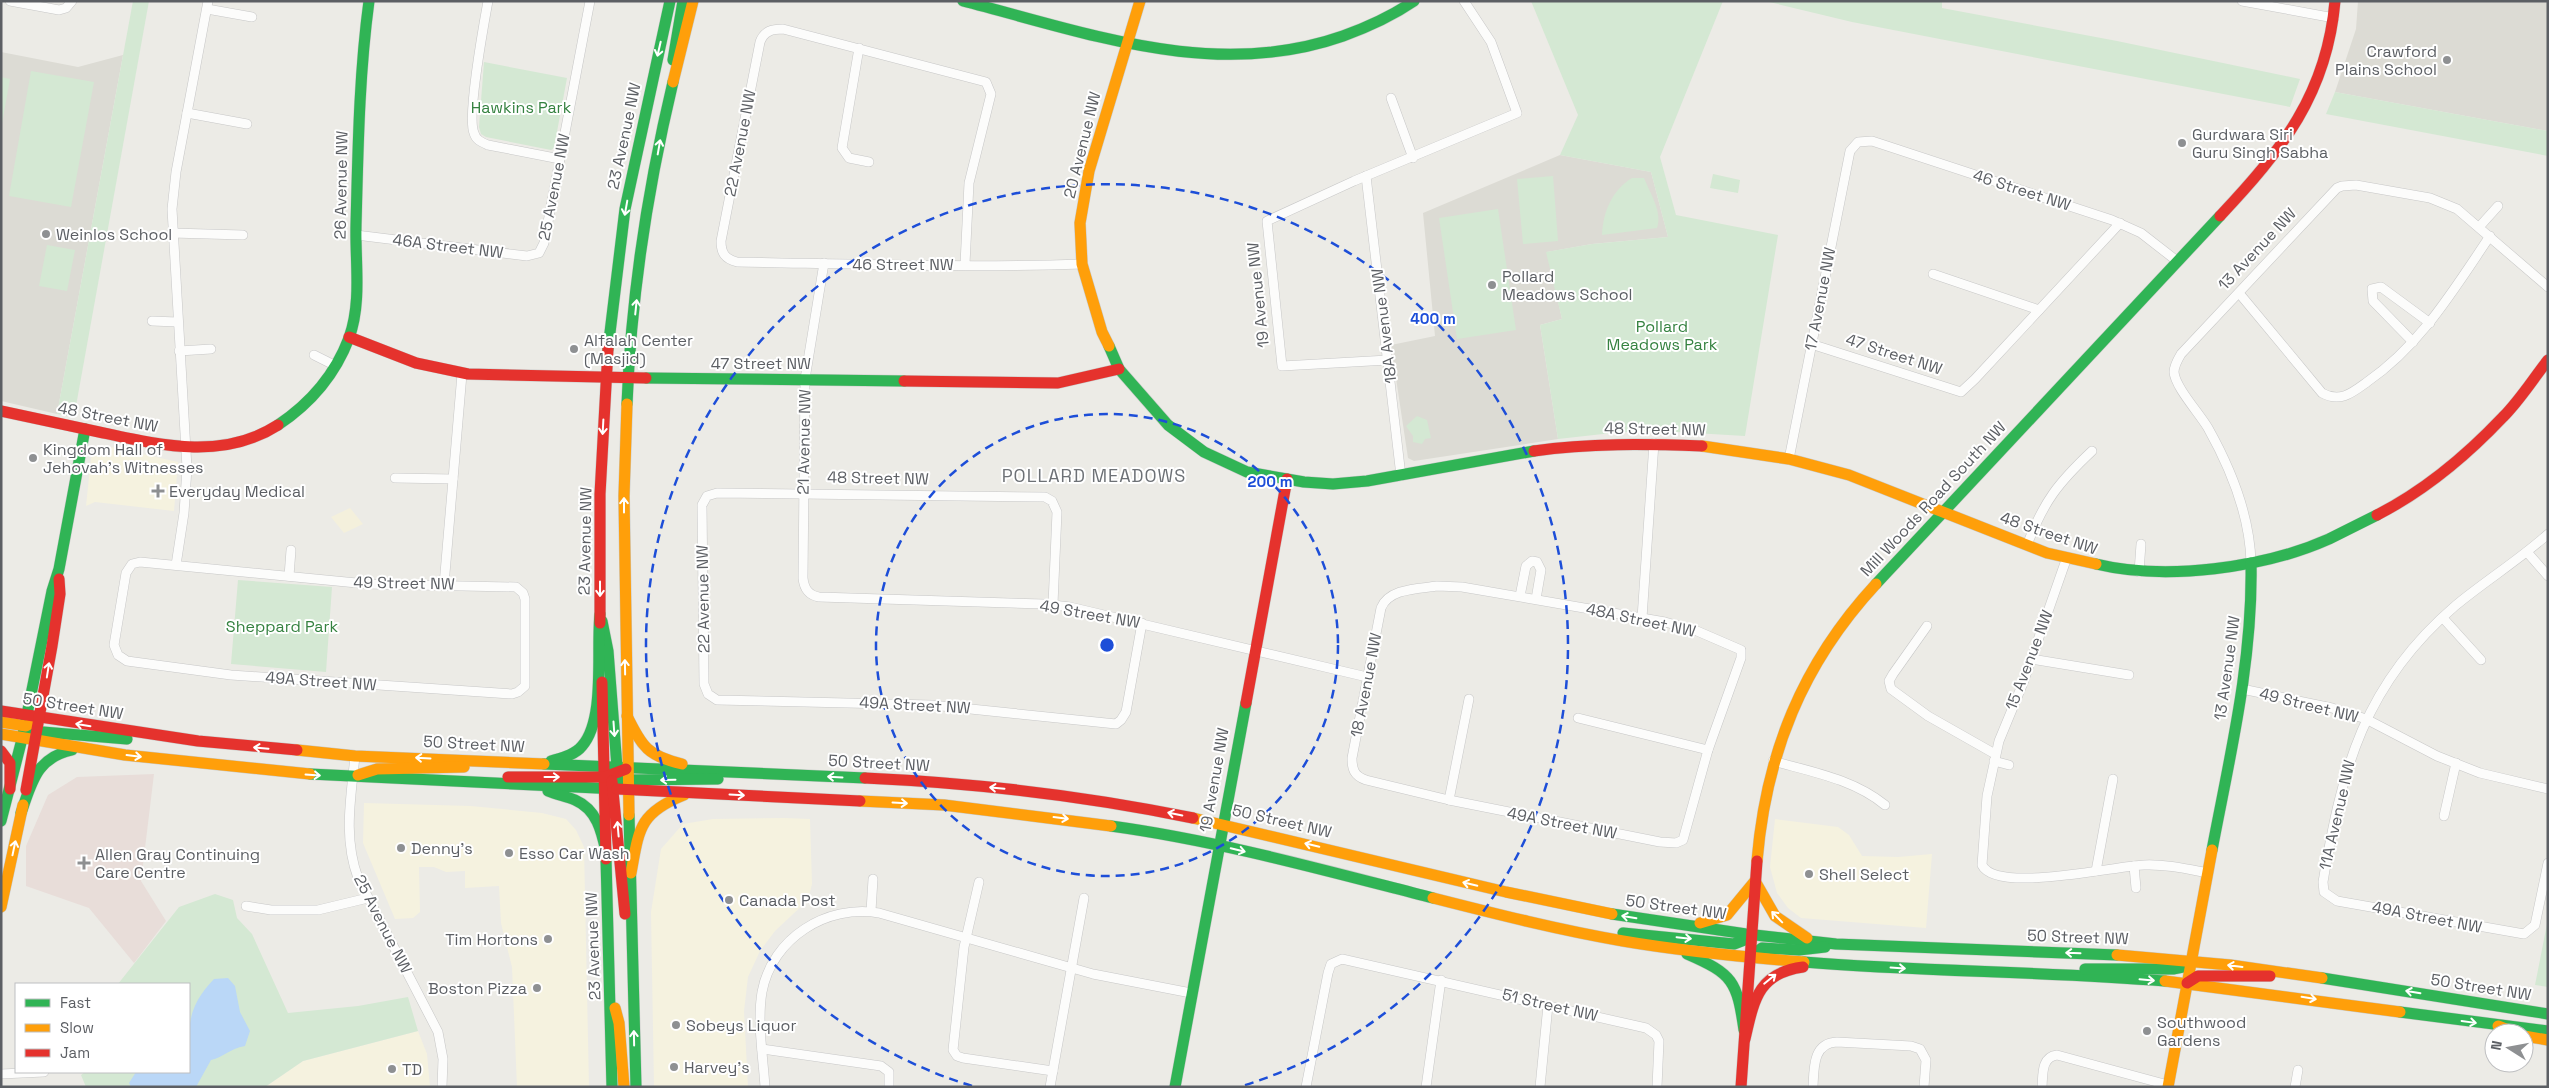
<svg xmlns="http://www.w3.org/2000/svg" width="2549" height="1088" font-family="'Space Grotesk',sans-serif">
<rect width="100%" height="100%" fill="#ecebe6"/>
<g fill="#f5f2df">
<polygon points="102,445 178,462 174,511 95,502 86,506 91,458"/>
<polygon points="364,803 471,806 542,813 566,819 576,830 584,847 589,1087 517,1087 512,967 501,923 499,886 465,888 465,871 446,872 434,867 419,867 420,912 413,918 395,919 363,843"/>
<polygon points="784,818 810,819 812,884 808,900 775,931 760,951 748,977 744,1011 748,1087 654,1087 651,912 661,849 683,824 713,819"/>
<polygon points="1775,819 1838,827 1849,835 1862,856 1898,857 1932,854 1926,928 1801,918 1788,908 1777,893 1770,867"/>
<polygon points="418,1031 427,1054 430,1087 265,1087 303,1061"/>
</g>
<g fill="#dcdbd4">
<polygon points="2358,1 2548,1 2548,131 2335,92 2356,29"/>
<polygon points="1,52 78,67 123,55 57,414 1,401"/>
<polygon points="1560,155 1651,172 1668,237 1592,244 1547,252 1562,319 1540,325 1558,439 1414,461 1408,458 1391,345 1435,336 1423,213"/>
</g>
<polygon fill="#e8ddd9" points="154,774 141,881 166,921 134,963 89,908 26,886 26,846 48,795 77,777"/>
<g fill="#d4e8d3">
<polygon points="133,1 149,1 74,417 57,414"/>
<polygon points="1531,1 1723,1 1660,157 1676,215 1778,235 1745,436 1677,432 1621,432 1558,439 1540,325 1562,319 1546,252 1592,244 1668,237 1651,172 1560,155 1578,115"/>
<polygon points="1765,1 1942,1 1942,8 2117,41 2300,79 2290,107 1852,22"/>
<polygon points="484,62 567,78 554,148 551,150 486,137 481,134 479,127"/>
<polygon points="31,71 94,82 71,207 9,196"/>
<polygon points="1,77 10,79 1,129"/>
<polygon points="2335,92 2548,131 2548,156 2326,114"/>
<polygon points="1713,174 1740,180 1738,193 1710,188"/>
<polygon points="1553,176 1558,241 1523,244 1517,179"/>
<path d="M1632,178H1644C1650,193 1663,213 1657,228L1602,235C1603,212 1612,190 1632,178Z"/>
<polygon points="1498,209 1516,330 1457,339 1439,218"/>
<polygon points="47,245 75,250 67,291 39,286"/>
<polygon points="1417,416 1427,420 1431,438 1425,439 1422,444 1413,442 1413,436 1406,426"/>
<polygon points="238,580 332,587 326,672 231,664"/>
<polygon points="215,894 233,900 237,918 252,934 288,1013 358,1006 408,997 418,1031 303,1061 265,1087 86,1087 81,1075 85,1072 189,1072 189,984 118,984 179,907"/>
<polygon points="2548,919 2548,987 2535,985"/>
</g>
<polygon fill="#f4f0dc" points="350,508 363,524 344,533 331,517"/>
<path fill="#bad7f7" d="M228,978L235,986L240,1012L250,1031L245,1046C229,1049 224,1057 211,1060L196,1087H131L129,1083L136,1072H189C189,1031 184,1010 214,979Z"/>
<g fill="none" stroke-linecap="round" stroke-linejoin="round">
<defs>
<g id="street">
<polyline points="10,1 59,10 66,8 72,1"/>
<path d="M488,1C484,23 467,117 474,133C476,140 481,142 488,145L560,159"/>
<polyline points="2242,1 2334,18"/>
<polyline points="207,9 252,17"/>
<polyline points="859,48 842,148 849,158 869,162"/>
<polyline points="1391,98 1413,158"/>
<polyline points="187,113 247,124"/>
<polyline points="1366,176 1401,476"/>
<polyline points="2480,226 2498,206"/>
<polyline points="172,233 243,235"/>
<polyline points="356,235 527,256 539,253 544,243 590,1"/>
<path d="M824,263L805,379L803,578C804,588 808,595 819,597L1044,604L1070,607L1367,677"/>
<path d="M965,264L969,183L991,94L986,82L783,29C772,29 764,31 760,42L721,241C721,253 725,259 737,262C852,264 968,268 1082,264"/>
<polyline points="1933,274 2039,310"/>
<path d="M2239,293L2322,393C2340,403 2352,393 2367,382C2421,345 2454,289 2490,236"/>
<polyline points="152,321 177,322"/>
<polyline points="2413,342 2373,301 2372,289 2381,287 2430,323"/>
<polyline points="1811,344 1961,392 1975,379 2120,223"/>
<polyline points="179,351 211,349"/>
<polyline points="314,355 336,366"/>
<polyline points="1388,360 1282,366 1267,221 1354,181 1517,113 1491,42 1464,1"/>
<polyline points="1789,459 1850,151 1858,142 1872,141 2112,220 2141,233 2177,261"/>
<polyline points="395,478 453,479"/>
<path d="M2548,534C2519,560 2485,581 2455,606C2364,684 2342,768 2323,882L2324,892L2337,901L2524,934L2535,925L2548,863"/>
<path d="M2027,545C2044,501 2058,483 2092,451"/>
<polyline points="2527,552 2548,576"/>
<path d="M2066,560L2023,683L1999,741L1987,796L1982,865C1996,894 2115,866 2144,865C2165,864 2187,869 2208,873"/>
<polygon points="140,562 367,584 516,587 523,593 525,599 525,686 518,692 512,694 231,675 127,661 118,655 114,645 126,573 132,564"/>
<path d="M2251,563C2250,516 2231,469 2208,428C2200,414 2175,387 2174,372C2174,366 2178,359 2181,354L2337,188L2342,186L2356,185L2430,198L2457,209L2548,287"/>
<polyline points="176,565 184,513 187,468 172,209 176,172 208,1"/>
<polyline points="2139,572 2141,544"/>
<polyline points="289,576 291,550"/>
<polyline points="444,585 462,374"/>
<path d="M1437,586L1462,587L1665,622L1697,631L1741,650V658L1708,750L1683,840L1676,843L1660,842L1449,800L1366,780C1354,776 1352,769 1352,758L1381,608C1389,588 1419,589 1437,586Z"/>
<polyline points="1520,596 1526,566 1532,561 1537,562 1541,570 1536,599"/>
<polyline points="1053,604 1057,512 1052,501 1045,497 717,493 707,496 702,505 704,684 708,694 717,700 932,705 1116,724 1121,720 1126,712 1142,623"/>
<polyline points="1642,618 1654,443"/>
<polyline points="2443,618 2481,660"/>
<polyline points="1927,626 1893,674 1889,681 1891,689 1928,716 1995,754"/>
<polyline points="2031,659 2129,675"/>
<polyline points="2242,689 2332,708 2366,719 2437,756 2480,773 2548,789"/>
<polyline points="1578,718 1708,750"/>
<path d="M355,756C351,798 343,837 358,878L438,1032L443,1059L442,1087"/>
<path d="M1773,761C1812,772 1853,779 1885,805"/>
<polyline points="1994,761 2009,765"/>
<polyline points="1449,800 1469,699"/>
<polyline points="2444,816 2456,763"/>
<polyline points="2134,866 2136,888"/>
<polyline points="2096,871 2113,779"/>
<polyline points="979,882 964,947 953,1050 957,1056 963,1058 1053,1071"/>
<polyline points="246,906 271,910 318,910 368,898"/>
<polyline points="871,911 873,879"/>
<polyline points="762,1049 881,1066 889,1072 889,1087"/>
<polyline points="1,1074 44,1072"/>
<path d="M765,1087C763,1056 757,1022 762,992C772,938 827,904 879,913L1093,974L1191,993"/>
<polyline points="1050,1087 1084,898"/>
<polyline points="1306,1087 1328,973 1331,964 1342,959 1646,1028 1656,1035 1659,1041 1657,1087"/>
<polyline points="1426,1087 1441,980"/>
<polyline points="1540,1087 1548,1005"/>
<path d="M1813,1087C1814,1067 1813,1043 1837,1042L1911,1046L1920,1049L1926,1060L1924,1087"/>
<path d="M2042,1087C2043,1075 2041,1057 2057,1055L2168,1085"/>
<polyline points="2295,1087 2298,1070"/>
</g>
<g id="fast">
<path d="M963,1C1088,33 1215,81 1343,36C1368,27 1392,16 1414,1"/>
<polyline points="673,60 683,1"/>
<polyline points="1109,346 1119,369 1168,425 1204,452 1247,472 1304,482 1333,484 1367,481 1534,451"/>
<polyline points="608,349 625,209 670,1"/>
<polyline points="646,378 904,381"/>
<path d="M627,404C631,296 648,187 673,82"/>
<path d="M278,425C311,403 335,375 349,338C362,302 355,262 356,225C358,150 359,75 369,1"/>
<path d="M2096,564C2166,581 2264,568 2329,539C2345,531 2361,523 2377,515"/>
<polyline points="1876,584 2220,216"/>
<polyline points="602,621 608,651 617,767 621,775"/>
<polyline points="22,739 31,733 43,732 127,739"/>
<path d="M551,761C561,758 575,755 582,746C606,719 596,649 600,614"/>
<polyline points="544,764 865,778"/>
<polyline points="310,774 617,789"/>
<polyline points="609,786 629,780 718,779"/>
<path d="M548,791C557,795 566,796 575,800C598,810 602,833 607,856"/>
<path d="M21,813C32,782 36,758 72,750"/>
<polyline points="629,815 636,1087"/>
<polyline points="1,821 22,739 52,591 59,569 85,429"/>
<path d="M1111,826C1220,841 1327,871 1433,898"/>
<path d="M2212,850C2230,755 2253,661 2251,563"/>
<polyline points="606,859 612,1087"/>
<polyline points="1612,914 1746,934 1836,944 2117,955"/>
<polyline points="1623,933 1734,944 1747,939 1751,934"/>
<path d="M1687,954C1733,974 1737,981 1744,1030"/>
<polyline points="1750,957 1762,948 1799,950 1825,947"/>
<path d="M1804,962C1924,972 2045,971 2165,981"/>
<polyline points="2085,969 2173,969 2183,967 2192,961"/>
<polyline points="2322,978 2548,1014"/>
<polyline points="2400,1012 2548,1031"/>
<polyline points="1175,1087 1246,703"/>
</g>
<g id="slow">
<polyline points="673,82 693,1"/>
<polyline points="1109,346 1102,332 1082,264 1080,223 1089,171 1140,1"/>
<polyline points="627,404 624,496 629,815"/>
<polyline points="1702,446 1789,459 1849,475 2047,553 2096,564"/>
<path d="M627,716C642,747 648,756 682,764"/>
<polyline points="1,722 26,726 39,719"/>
<polyline points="1,734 125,755 310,774"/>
<polyline points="297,750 355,756 544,764"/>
<polyline points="358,775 377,769 464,767"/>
<polyline points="860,801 944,805 1111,826"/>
<polyline points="1193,818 1506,892 1612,914"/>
<path d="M1757,861C1766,754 1802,664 1876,584"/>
<path d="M631,873C639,829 639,813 684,795"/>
<path d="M1433,898C1496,914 1559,930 1623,941C1682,951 1743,957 1804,962"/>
<polyline points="1,907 23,805"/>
<polyline points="1700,923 1727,915 1755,881 1775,916 1807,938"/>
<polyline points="2117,955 2230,965 2322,978"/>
<polyline points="2165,981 2400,1012"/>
<polyline points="615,1008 619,1023 624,1087"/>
<polyline points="2498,1026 2516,1033"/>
<polyline points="2524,1036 2548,1040"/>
<polyline points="2168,1087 2212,850"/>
</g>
<g id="jam">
<path d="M2220,216C2282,150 2327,94 2335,1"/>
<polyline points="349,337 416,363 468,374 646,378"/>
<polyline points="904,381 1058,383 1119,369"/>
<path d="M1,411C34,418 66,425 99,432C159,445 222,461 278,425"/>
<path d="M1534,451C1590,443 1645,444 1702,446"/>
<path d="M2377,515C2424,491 2467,455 2503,417C2520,400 2533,379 2548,360"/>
<polyline points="600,623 600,494 608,349"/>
<polyline points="602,682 606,859"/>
<polyline points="1246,703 1287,479"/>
<polyline points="1,711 198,741 297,750"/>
<polyline points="1,751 10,763 10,789"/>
<polyline points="508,777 605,777 626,769"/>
<path d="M865,778C975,783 1086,796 1193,818"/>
<polyline points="612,781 625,914"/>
<polyline points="617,789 860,801"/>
<polyline points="26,790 52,646 60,594 59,579"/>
<polyline points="2187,983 2198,976 2270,976"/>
<path d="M1745,1039C1754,1000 1758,973 1803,967"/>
<polyline points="1741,1087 1757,861"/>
</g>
</defs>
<use href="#street" stroke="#c7c7c7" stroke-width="10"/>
<use href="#fast" stroke="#c8c9c8" stroke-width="12"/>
<use href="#slow" stroke="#c8c9c8" stroke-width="12"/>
<use href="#jam" stroke="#c8c9c8" stroke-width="12"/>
<use href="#street" stroke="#fcfcfb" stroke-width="9"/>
<use href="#fast" stroke="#30b455" stroke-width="11"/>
<use href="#slow" stroke="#ff9f0a" stroke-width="11"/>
<use href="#jam" stroke="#e5322d" stroke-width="11"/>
</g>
<defs><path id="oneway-shaft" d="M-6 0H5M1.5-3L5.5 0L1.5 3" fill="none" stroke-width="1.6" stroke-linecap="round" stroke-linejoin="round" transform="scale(1.25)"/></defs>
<g stroke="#fff">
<use href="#oneway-shaft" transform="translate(659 49) rotate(103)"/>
<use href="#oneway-shaft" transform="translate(659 147) rotate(-80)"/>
<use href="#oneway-shaft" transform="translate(626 208) rotate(100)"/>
<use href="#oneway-shaft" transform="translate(636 307) rotate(-84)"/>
<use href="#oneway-shaft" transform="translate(603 427) rotate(93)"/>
<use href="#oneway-shaft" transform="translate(624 505) rotate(-90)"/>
<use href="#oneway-shaft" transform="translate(600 589) rotate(90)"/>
<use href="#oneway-shaft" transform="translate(625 667) rotate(-91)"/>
<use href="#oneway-shaft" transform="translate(48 670) rotate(-81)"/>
<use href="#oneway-shaft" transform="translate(83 725) rotate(-171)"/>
<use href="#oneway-shaft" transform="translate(614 729) rotate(86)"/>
<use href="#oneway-shaft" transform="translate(261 748) rotate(-175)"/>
<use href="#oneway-shaft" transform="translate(134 756) rotate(7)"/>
<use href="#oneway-shaft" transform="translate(423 758) rotate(-177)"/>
<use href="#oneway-shaft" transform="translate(313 775) rotate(4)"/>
<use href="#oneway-shaft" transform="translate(552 777)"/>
<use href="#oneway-shaft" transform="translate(835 777) rotate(-177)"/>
<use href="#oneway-shaft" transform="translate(668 780) rotate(179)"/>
<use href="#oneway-shaft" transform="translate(997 788) rotate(-175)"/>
<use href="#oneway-shaft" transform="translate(737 795) rotate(3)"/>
<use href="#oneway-shaft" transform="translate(900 803) rotate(3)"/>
<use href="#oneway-shaft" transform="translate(1175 814) rotate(-168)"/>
<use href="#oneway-shaft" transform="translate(1061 818) rotate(7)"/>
<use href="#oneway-shaft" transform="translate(618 829) rotate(-95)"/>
<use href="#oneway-shaft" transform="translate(1312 845) rotate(-167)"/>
<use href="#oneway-shaft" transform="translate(14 848) rotate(-78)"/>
<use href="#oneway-shaft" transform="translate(1238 850) rotate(14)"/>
<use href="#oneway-shaft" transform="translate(1470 884) rotate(-167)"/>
<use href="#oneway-shaft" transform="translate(1629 917) rotate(-171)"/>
<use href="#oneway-shaft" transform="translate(1777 917) rotate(-134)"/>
<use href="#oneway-shaft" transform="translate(1684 938) rotate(6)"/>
<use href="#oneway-shaft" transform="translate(2073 953) rotate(-178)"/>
<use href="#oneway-shaft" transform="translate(2235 966) rotate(-173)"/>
<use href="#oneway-shaft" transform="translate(1898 968) rotate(4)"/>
<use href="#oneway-shaft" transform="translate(1770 979) rotate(-39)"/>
<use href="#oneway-shaft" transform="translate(2147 980) rotate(5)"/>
<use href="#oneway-shaft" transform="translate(2413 992) rotate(-171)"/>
<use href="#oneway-shaft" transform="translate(2309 998) rotate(9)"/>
<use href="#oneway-shaft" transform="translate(2469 1022) rotate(8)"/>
<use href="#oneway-shaft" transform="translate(634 1038) rotate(-91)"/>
</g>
<g fill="none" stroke="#1d4ed8" stroke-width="2.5" stroke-dasharray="9 6">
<circle cx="1107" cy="645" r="231"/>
<path d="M972 1086A461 461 0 1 1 1242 1086"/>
</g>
<g fill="#8e9092" stroke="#fff" stroke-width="2">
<circle cx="2447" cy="60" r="5"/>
<circle cx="2182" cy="143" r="5"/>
<circle cx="46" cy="234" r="5"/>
<circle cx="1492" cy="285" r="5"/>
<circle cx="574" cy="349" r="5"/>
<circle cx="33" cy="458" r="5"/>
<path d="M155.5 483.5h5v5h5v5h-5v5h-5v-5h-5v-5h5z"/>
<circle cx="401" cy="848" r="5"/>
<circle cx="509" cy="853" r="5"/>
<path d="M81.5 855.5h5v5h5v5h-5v5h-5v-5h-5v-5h5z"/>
<circle cx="1809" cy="874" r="5"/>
<circle cx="729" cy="900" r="5"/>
<circle cx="548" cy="939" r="5"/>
<circle cx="537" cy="988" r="5"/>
<circle cx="676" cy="1025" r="5"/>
<circle cx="2147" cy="1031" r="5"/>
<circle cx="674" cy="1067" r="5"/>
<circle cx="392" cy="1069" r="5"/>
</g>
<g text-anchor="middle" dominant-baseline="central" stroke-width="4" stroke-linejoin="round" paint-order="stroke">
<g font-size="16" fill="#5c5f64" stroke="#fff" text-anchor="start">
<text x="2437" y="51" text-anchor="end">Crawford<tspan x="2437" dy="18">Plains School</tspan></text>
<text x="2192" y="134">Gurdwara Siri<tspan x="2192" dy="18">Guru Singh Sabha</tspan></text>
<text x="56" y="234">Weinlos School</text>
<text x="1502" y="276">Pollard<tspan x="1502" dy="18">Meadows School</tspan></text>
<text x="584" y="340">Alfalah Center<tspan x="584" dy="18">(Masjid)</tspan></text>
<text x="43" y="449">Kingdom Hall of<tspan x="43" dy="18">Jehovah's Witnesses</tspan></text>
<text x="169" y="491">Everyday Medical</text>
<text x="411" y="848">Denny's</text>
<text x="519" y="853">Esso Car Wash</text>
<text x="95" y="854">Allen Gray Continuing<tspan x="95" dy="18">Care Centre</tspan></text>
<text x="1819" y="874">Shell Select</text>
<text x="739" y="900">Canada Post</text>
<text x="538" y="939" text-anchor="end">Tim Hortons</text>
<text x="527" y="988" text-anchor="end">Boston Pizza</text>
<text x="2157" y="1022">Southwood<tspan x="2157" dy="18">Gardens</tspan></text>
<text x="686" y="1025">Sobeys Liquor</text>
<text x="684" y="1067">Harvey's</text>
<text x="402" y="1069">TD</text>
</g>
<g font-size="16" fill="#358240" stroke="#fff">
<text x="521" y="107">Hawkins Park</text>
<text x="1662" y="326">Pollard<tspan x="1662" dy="18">Meadows Park</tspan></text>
<text x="282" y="626">Sheppard Park</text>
</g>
<g font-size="16" fill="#5c5f64" stroke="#fff">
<text transform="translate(624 136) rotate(-78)">23 Avenue NW</text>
<text transform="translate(740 143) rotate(-79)">22 Avenue NW</text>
<text transform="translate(1082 145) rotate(-76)">20 Avenue NW</text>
<text transform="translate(341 185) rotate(-89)">26 Avenue NW</text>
<text transform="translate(554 187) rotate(-79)">25 Avenue NW</text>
<text transform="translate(2022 190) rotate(18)">46 Street NW</text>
<text transform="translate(448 246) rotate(7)">46A Street NW</text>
<text transform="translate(2257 249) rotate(-47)">13 Avenue NW</text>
<text x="903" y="264">46 Street NW</text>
<text transform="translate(1258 295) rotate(-96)">19 Avenue NW</text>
<text transform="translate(1820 299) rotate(-79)">17 Avenue NW</text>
<text transform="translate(1384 326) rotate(-97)">18A Avenue NW</text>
<text transform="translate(1894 354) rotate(18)">47 Street NW</text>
<text x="761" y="363">47 Street NW</text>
<text transform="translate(108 417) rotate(11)">48 Street NW</text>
<text transform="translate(1655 429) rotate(1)">48 Street NW</text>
<text transform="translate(804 442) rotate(-89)">21 Avenue NW</text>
<text transform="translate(878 478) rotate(1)">48 Street NW</text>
<text transform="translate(1933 499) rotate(-47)">Mill Woods Road South NW</text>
<text transform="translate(2049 533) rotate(19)">48 Street NW</text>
<text transform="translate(585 541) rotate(-89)">23 Avenue NW</text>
<text transform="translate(404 583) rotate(1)">49 Street NW</text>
<text transform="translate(703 599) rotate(-91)">22 Avenue NW</text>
<text transform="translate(1090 614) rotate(10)">49 Street NW</text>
<text transform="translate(1641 620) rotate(12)">48A Street NW</text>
<text transform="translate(2029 660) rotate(-69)">15 Avenue NW</text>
<text transform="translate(2227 668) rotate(-82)">13 Avenue NW</text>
<text transform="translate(321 681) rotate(4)">49A Street NW</text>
<text transform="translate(1366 685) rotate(-79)">18 Avenue NW</text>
<text transform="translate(915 705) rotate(3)">49A Street NW</text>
<text transform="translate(2309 705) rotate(14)">49 Street NW</text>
<text transform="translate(73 706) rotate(9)">50 Street NW</text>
<text transform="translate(474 744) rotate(3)">50 Street NW</text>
<text transform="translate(879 763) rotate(3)">50 Street NW</text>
<text transform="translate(1214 780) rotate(-80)">19 Avenue NW</text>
<text transform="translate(2337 815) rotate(-77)">11A Avenue NW</text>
<text transform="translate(1282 821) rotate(13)">50 Street NW</text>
<text transform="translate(1562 823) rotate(11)">49A Street NW</text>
<text transform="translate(1676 907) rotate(8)">50 Street NW</text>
<text transform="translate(2427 917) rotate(11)">49A Street NW</text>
<text transform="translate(383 924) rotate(63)">25 Avenue NW</text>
<text transform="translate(2078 937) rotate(2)">50 Street NW</text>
<text transform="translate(593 946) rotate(-92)">23 Avenue NW</text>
<text transform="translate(2481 987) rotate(9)">50 Street NW</text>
<text transform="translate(1550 1005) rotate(13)">51 Street NW</text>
</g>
<g font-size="18" letter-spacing="1" fill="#6d7176" stroke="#fff">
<text x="1094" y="475">POLLARD MEADOWS</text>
</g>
</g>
<circle cx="1107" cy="645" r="8" fill="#1d4ed8" stroke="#fff" stroke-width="2.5"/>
<g font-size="15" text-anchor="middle" font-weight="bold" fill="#1d4ed8" stroke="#fff" stroke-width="4" stroke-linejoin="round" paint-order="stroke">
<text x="1433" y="324">400 m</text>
<text x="1270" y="487">200 m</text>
</g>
<rect width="2549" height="1088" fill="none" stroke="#5c5f64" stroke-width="5"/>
<rect x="15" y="983" width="175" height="90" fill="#ffffff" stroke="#bebfc1"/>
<rect x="25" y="999" width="25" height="8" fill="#30b455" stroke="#bebfc1"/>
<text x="60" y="1008" font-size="15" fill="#5c5f64">Fast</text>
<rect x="25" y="1024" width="25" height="8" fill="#ff9f0a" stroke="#bebfc1"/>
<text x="60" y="1033" font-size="15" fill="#5c5f64">Slow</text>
<rect x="25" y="1049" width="25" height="8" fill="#e5322d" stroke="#bebfc1"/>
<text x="60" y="1058" font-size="15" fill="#5c5f64">Jam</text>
<g transform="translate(2509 1048) rotate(281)"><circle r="24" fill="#ffffff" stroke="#bebfc1"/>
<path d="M0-4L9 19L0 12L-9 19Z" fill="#8e9092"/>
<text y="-8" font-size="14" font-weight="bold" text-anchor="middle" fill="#5c5f64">N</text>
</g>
</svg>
